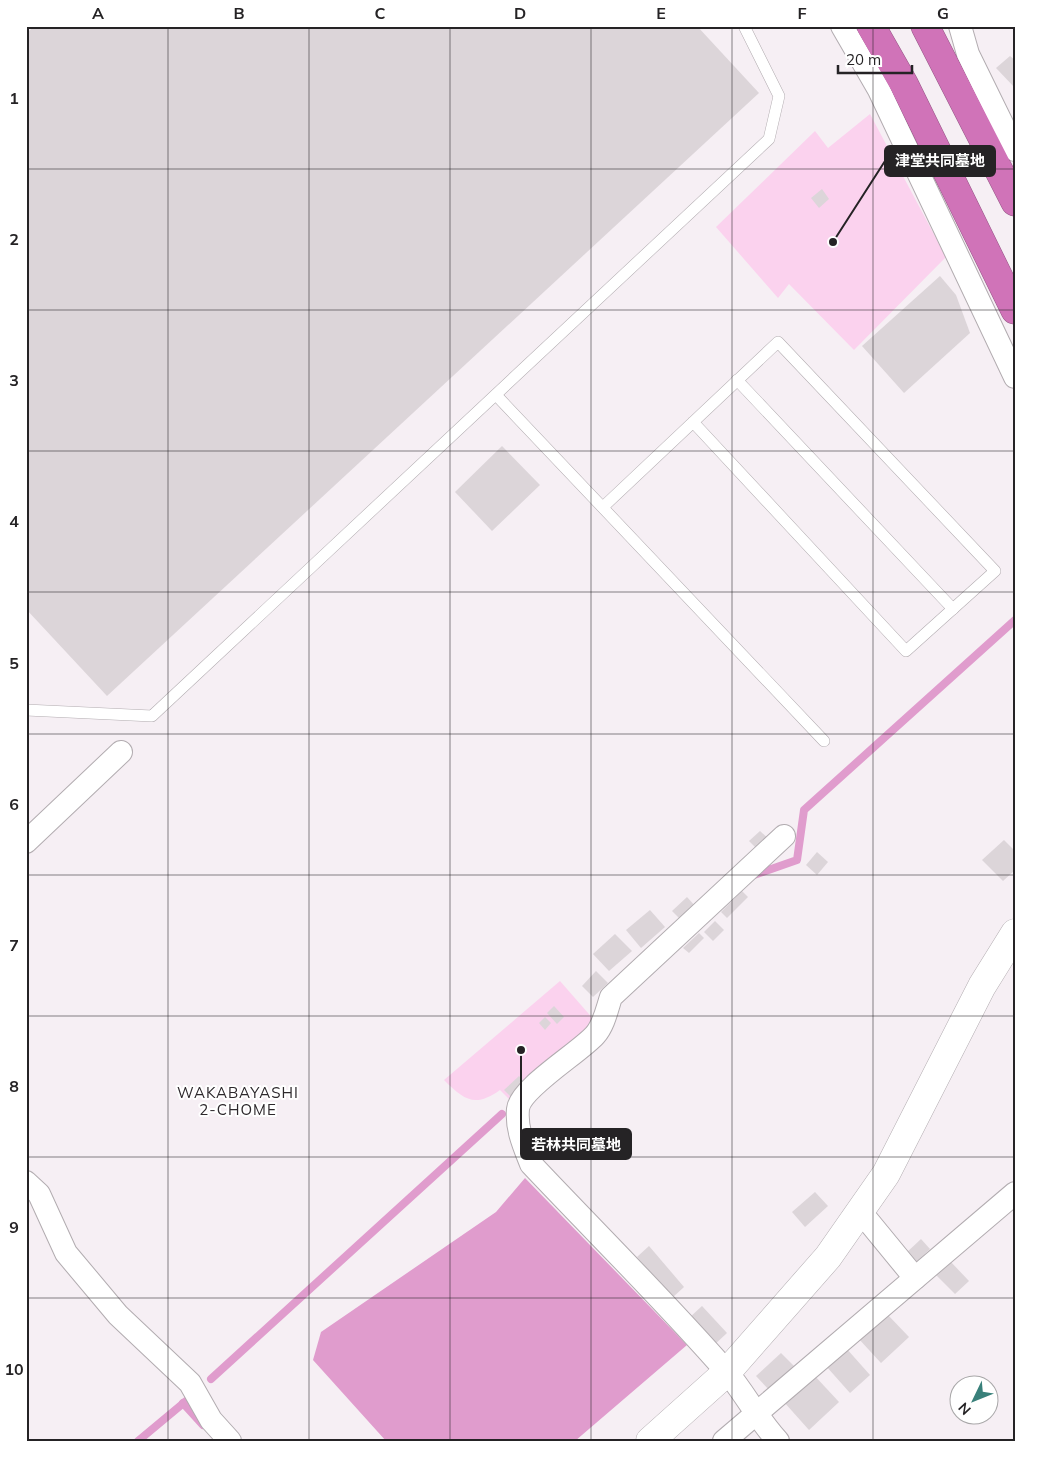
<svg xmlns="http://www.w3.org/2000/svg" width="1041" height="1467" font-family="Mulish,'Noto Sans JP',sans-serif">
<rect width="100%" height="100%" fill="#f6eff4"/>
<g fill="#fbd2ee">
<polygon points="870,114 946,257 854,350 789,284 778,298 716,227 815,131 828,148"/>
<path d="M560,981L595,1021L510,1100L500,1090C475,1108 464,1100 444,1080Z"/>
</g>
<polygon fill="#e09ccd" points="525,1178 687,1345 575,1441 386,1441 313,1360 321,1332 496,1212"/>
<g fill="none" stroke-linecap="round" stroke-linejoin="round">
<g stroke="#e09ccd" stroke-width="8">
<polyline points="754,875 797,860 804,810 1015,620"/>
<polyline points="211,1379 502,1114"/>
<polyline points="183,1403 203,1425"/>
<polyline points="138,1441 186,1401"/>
</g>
</g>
<g fill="#dcd5d9">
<polygon points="34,26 697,26 759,93 107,696 26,609 26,34"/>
<polygon points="1010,56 1015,60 1015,88 996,68"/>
<polygon points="822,189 829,199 819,208 811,198"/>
<polygon points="940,276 956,295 970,333 904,393 862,346"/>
<polygon points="502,446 540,485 492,531 455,492"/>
<polygon points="760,831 771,841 760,852 749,841"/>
<polygon points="1004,840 1015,851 1015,870 1003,881 982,860"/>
<polygon points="817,852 828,862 817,875 806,865"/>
<polygon points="742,891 748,897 727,918 721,912"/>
<polygon points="687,897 696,907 682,921 672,911"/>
<polygon points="650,910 665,927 641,948 626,930"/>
<polygon points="715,921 724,930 713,941 704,932"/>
<polygon points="699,933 704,938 689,953 683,948"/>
<polygon points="615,934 632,951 609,971 593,954"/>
<polygon points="596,971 608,983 593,997 582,986"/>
<polygon points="554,1006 564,1017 557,1024 547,1013"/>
<polygon points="545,1017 551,1023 545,1030 539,1023"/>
<polygon points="519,1076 526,1084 511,1097 504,1090"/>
<polygon points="815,1192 828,1206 805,1227 792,1212"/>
<polygon points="921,1239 930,1249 914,1264 905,1254"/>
<polygon points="649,1246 684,1287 672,1298 637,1257"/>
<polygon points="949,1260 969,1281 955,1294 935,1274"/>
<polygon points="702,1306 727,1333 713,1346 688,1319"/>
<polygon points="886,1313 909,1337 881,1363 858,1338"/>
<polygon points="846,1348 870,1375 850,1393 826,1366"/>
<polygon points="781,1353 795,1367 770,1391 756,1376"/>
<polygon points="813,1374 839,1402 809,1430 784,1402"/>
</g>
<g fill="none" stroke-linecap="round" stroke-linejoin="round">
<defs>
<g id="service">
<polyline points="737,380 953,609"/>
<polyline points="496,395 824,741"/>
<polyline points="603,507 778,342 995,571 906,651 693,422"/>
<polyline points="26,710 152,716 769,139 779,96 744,26"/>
</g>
<g id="minor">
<polyline points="842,26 879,90 1015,377"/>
<polyline points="960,26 968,54 1015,150"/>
<polyline points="26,842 121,752"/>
<polyline points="26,1182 39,1194 66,1253 118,1315 190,1383 211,1420 230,1441"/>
<polyline points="860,1211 915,1278"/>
<polyline points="724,1441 1015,1193"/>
<path d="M778,1441C758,1420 745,1393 726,1371C664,1300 596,1233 531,1164C524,1146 516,1129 518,1109C520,1088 579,1053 595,1035C604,1025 607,1009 611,997L784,836"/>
</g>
<polyline id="tertiary" points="650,1441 727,1372 828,1257 886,1174 982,986 1015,933"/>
<g id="motorway">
<polyline points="871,26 904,84 1015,310"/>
<polyline points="925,26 1015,202"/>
</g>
</defs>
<use href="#service" stroke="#b2acb0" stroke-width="12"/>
<use href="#minor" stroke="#b2acb0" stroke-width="24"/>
<use href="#tertiary" stroke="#b2acb0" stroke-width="29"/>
<use href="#motorway" stroke="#945785" stroke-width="29"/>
<use href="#service" stroke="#fff" stroke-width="11"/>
<use href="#minor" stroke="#fff" stroke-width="22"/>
<use href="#tertiary" stroke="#fff" stroke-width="28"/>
<use href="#motorway" stroke="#d073b8" stroke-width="28"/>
</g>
<path fill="none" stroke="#252325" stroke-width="1" stroke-opacity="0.55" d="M168,26V1441M309,26V1441M450,26V1441M591,26V1441M732,26V1441M873,26V1441M26,169H1015M26,310H1015M26,451H1015M26,592H1015M26,734H1015M26,875H1015M26,1016H1015M26,1157H1015M26,1298H1015"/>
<g text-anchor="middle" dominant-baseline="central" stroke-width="4" stroke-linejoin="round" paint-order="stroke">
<g font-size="15" letter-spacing="1" fill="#2d282c" stroke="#fff">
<text x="238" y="1092">WAKABAYASHI<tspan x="238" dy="17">2-CHOME</tspan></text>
</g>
</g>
<path fill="none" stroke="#252325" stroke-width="2" d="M833 242L885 161M521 1050L521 1144"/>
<g fill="#252325" stroke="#fff" stroke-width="2">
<circle cx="833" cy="242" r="5"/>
<circle cx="521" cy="1050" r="5"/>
</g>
<g fill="#252325" stroke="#252325" stroke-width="2">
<rect x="885" y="146" width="110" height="30" rx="5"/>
<rect x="521" y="1129" width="110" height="30" rx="5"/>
</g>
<g font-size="15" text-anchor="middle" font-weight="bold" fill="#fff">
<text x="940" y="166">津堂共同墓地</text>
<text x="576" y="1150">若林共同墓地</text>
</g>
<rect width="1041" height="1467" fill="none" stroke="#ffffff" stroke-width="55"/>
<g transform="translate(974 1400) rotate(227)"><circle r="24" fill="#ffffff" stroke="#a8a7a8"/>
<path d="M0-4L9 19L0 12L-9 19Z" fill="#39807a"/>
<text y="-8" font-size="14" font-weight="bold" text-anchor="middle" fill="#252325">N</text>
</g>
<path d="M838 65v8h74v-8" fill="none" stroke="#252325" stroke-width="2.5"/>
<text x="846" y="65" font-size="15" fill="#252325" stroke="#ffffff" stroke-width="4" paint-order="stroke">20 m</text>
<rect x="28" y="28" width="986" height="1412" fill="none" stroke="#252325" stroke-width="2"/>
<g font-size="16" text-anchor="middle" font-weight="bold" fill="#252325">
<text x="98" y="19">A</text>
<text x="239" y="19">B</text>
<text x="380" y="19">C</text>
<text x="520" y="19">D</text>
<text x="661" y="19">E</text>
<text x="802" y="19">F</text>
<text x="943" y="19">G</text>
<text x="14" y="104">1</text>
<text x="14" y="245">2</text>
<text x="14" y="386">3</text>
<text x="14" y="527">4</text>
<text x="14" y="669">5</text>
<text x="14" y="810">6</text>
<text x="14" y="951">7</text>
<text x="14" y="1092">8</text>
<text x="14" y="1233">9</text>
<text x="14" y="1375">10</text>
</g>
</svg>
